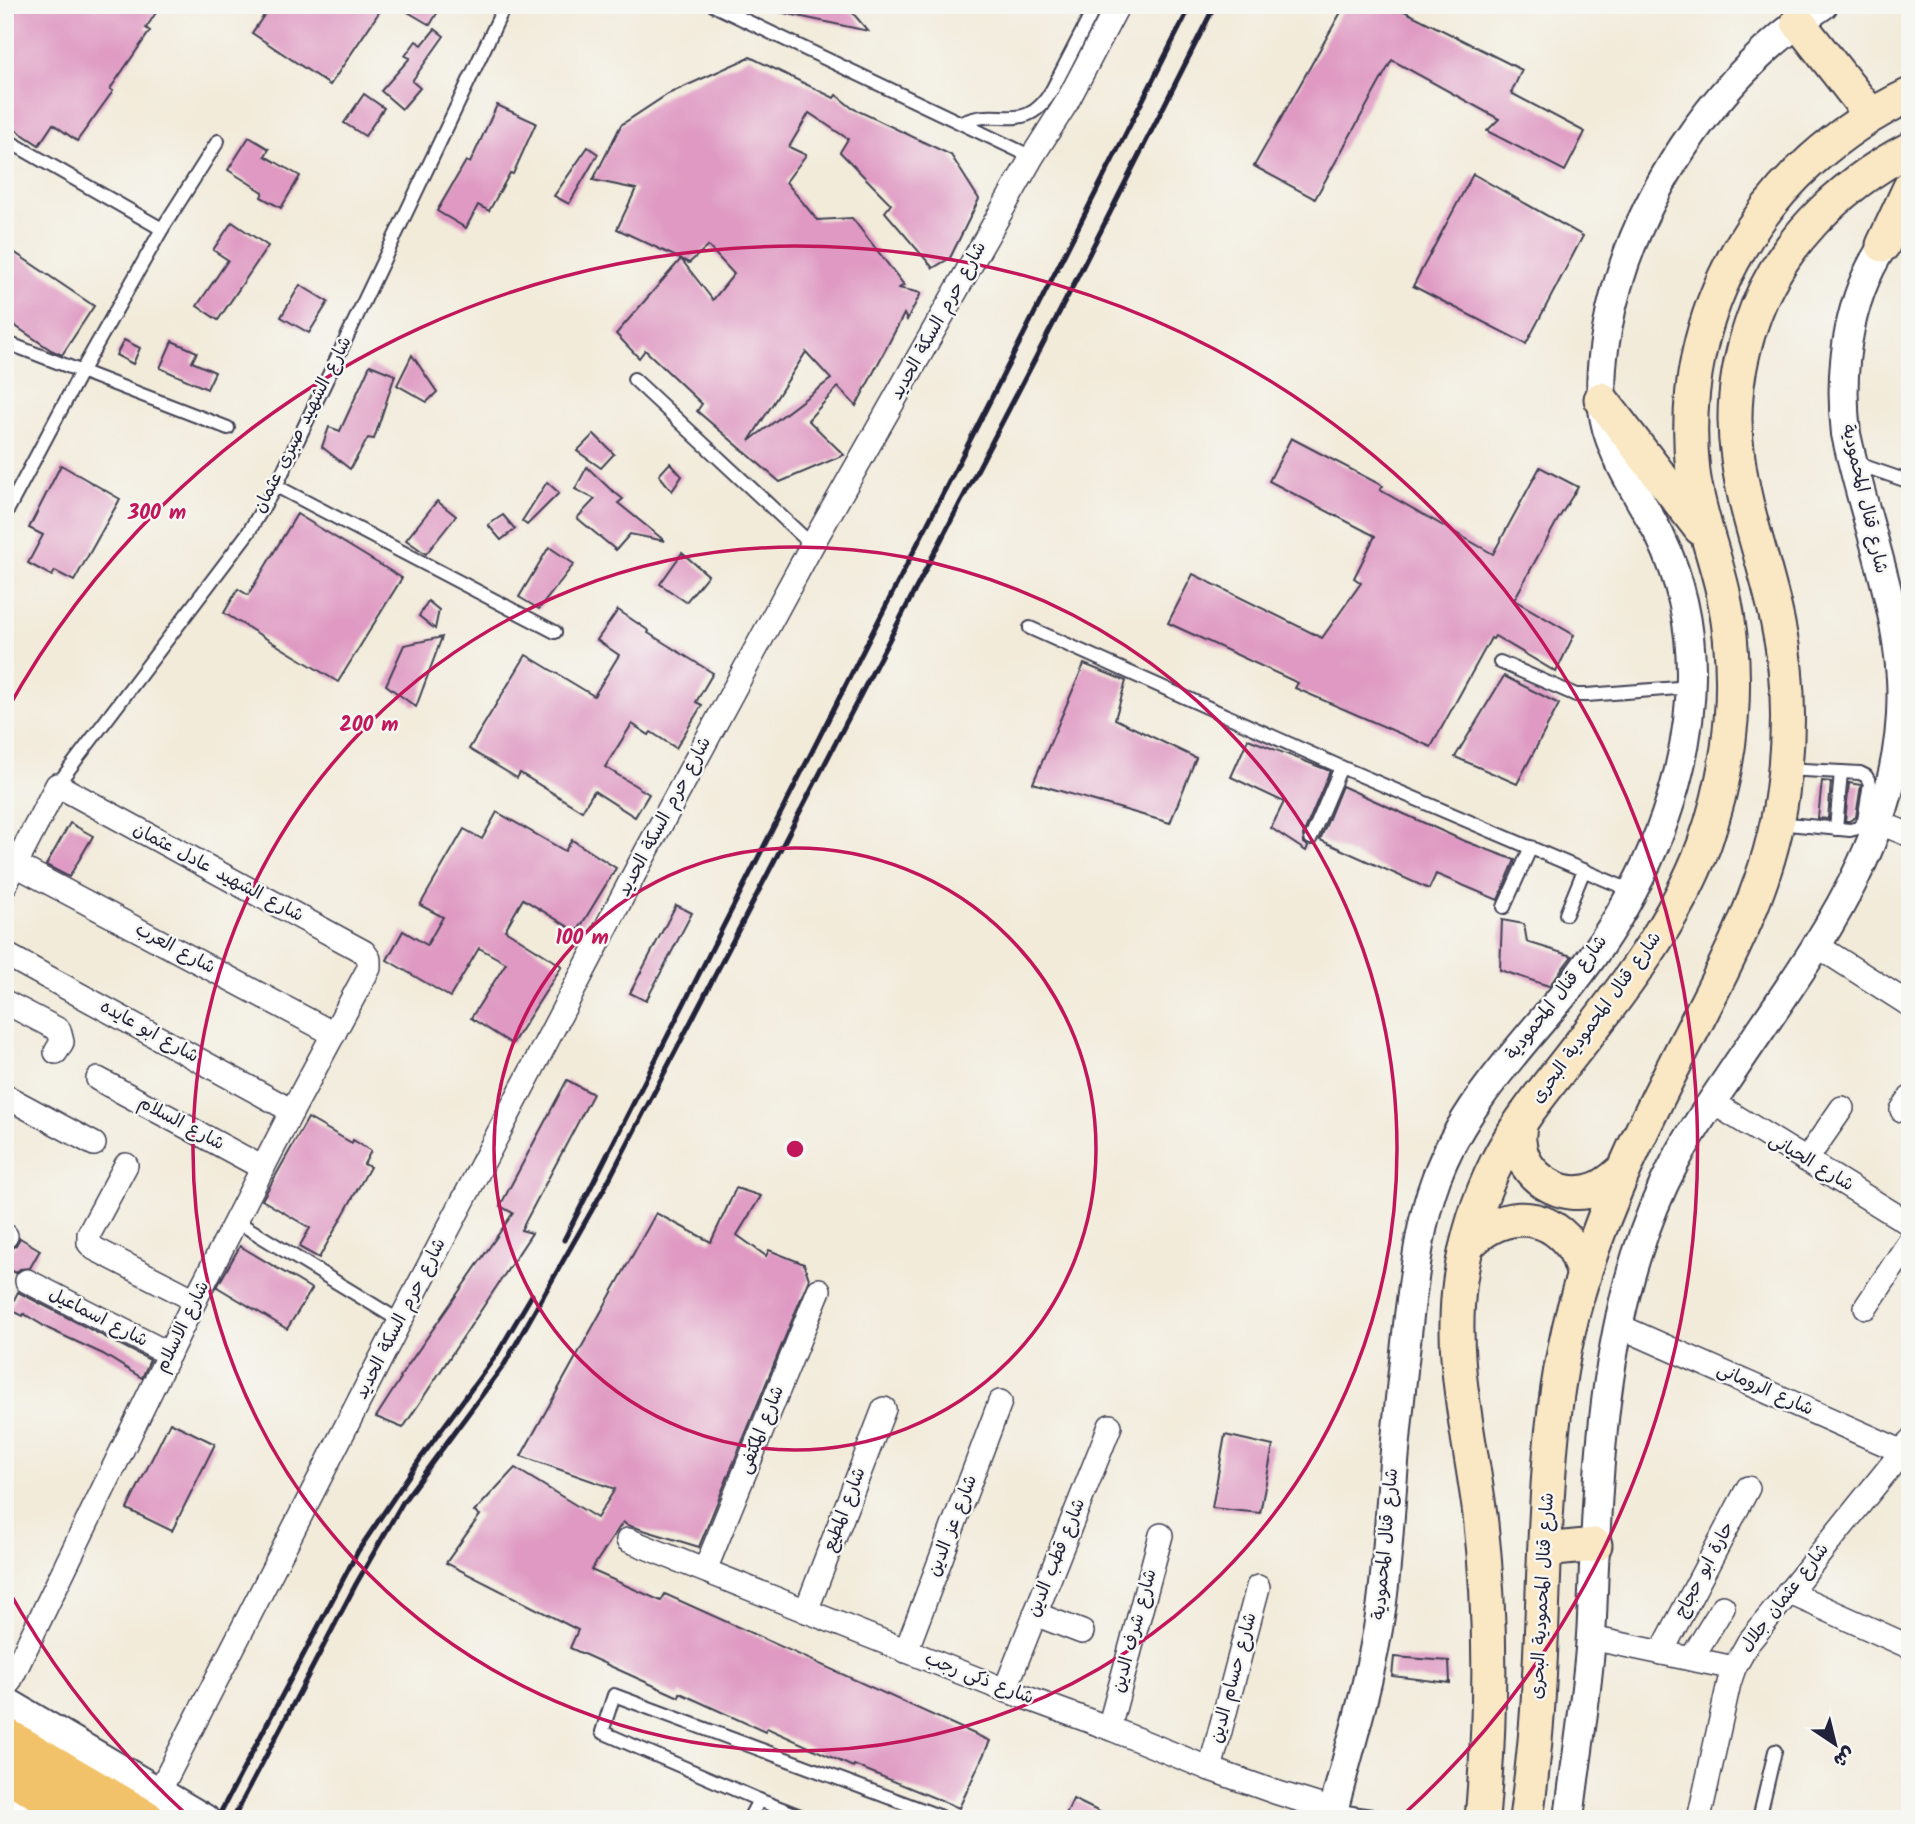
<svg xmlns="http://www.w3.org/2000/svg" width="1915" height="1824" font-family="Kalam,'Playpen Sans Arabic',sans-serif">
<rect width="100%" height="100%" fill="#f6f6f2"/>
<filter id="ink" filterUnits="userSpaceOnUse"><feTurbulence type="fractalNoise" baseFrequency=".0143" numOctaves="2"/><feDisplacementMap in="SourceGraphic" scale="14" xChannelSelector="R" yChannelSelector="G"/><feConvolveMatrix kernelMatrix="1 2 1 2 8 2 1 2 1" color-interpolation-filters="sRGB"/></filter>
<filter id="wash" filterUnits="userSpaceOnUse"><feTurbulence type="fractalNoise" baseFrequency=".00686" numOctaves="4" result="noise"/><feDisplacementMap in="SourceGraphic" scale="28" xChannelSelector="R" yChannelSelector="G"/><feGaussianBlur stdDeviation="1.57" result="paint"/><feColorMatrix in="noise" values="0 0 0 0 0 0 0 0 0 0 0 0 0 0 0 0 0 1.4 0 .05"/><feComposite in="paint" operator="in"/></filter>
<g filter="url(#wash)">
<rect width="100%" height="100%" fill="#f2ebda"/>
<g id="blocks">
<g fill="#df99c2" fill-rule="evenodd">
<polygon points="5,5 161,5 146,28 150,31 110,89 113,91 77,141 53,124 39,145 5,123"/>
<polygon points="271,5 384,5 330,85 252,33"/>
<polygon points="396,5 442,5 430,25"/>
<polygon points="780,5 837,5 852,12 868,31 779,12"/>
<polygon points="1345,5 1392,5 1522,70 1511,93 1585,132 1565,171 1487,131 1499,119 1392,60 1315,199 1254,166"/>
<polygon points="435,29 444,36 412,81 420,88 402,109 381,91 410,58 405,56 416,41 422,45"/>
<path d="M750,57L834,98L836,95L852,108L951,155L979,199L950,258L933,268L885,212L891,204L840,152L848,139L809,113L789,147L806,155L786,182L817,220L852,218L904,285L899,288L921,293L907,320L904,314L856,406L838,387L808,420L844,455L780,482L697,411L702,404L645,350L639,358L616,334L681,259L617,229L636,189L593,180L621,125L668,94ZM708,246L734,274L713,300L681,259L689,263ZM806,352L831,379L749,441Z"/>
<polygon points="364,94 384,108 365,136 344,123"/>
<polygon points="497,105 536,123 513,174 510,173 489,211 478,205 466,228 437,211 466,161 470,163"/>
<polygon points="249,137 269,149 265,156 300,176 281,208 261,197 263,192 228,170"/>
<polygon points="588,147 598,154 569,204 554,196"/>
<polygon points="1473,174 1583,236 1526,344 1413,286"/>
<polygon points="232,222 268,246 218,320 197,306 228,260 213,250"/>
<polygon points="5,246 94,306 62,355 51,350 5,319"/>
<polygon points="300,285 328,302 309,333 281,317"/>
<polygon points="124,340 140,348 133,364 116,355"/>
<polygon points="172,341 197,352 192,362 215,372 207,389 160,368"/>
<polygon points="412,355 437,392 427,402 397,385"/>
<polygon points="370,365 395,375 374,439 368,438 350,469 322,447 329,427 340,431"/>
<polygon points="594,434 614,454 601,468 577,451"/>
<polygon points="1291,438 1383,486 1380,490 1493,554 1540,467 1578,487 1557,521 1514,600 1574,635 1556,672 1495,636 1493,639 1491,638 1431,747 1295,688 1298,683 1168,623 1193,574 1322,638 1361,583 1354,578 1375,536 1269,481"/>
<polygon points="670,463 682,476 672,491 659,475"/>
<polygon points="61,465 120,499 74,581 55,571 52,576 28,563 43,535 29,528"/>
<polygon points="587,467 609,488 623,499 618,503 665,541 630,534 616,550 577,518 595,499 575,489"/>
<polygon points="547,482 559,493 527,525 522,521"/>
<polygon points="437,501 456,516 426,554 406,540"/>
<polygon points="297,514 402,578 338,682 224,613 238,589 248,595"/>
<polygon points="503,515 515,529 501,540 488,525"/>
<polygon points="549,547 574,564 539,609 519,597"/>
<polygon points="682,553 708,575 686,602 660,584"/>
<polygon points="428,601 439,610 435,629 419,616"/>
<polygon points="618,610 649,631 648,633 713,673 696,702 702,705 676,748 651,732 649,735 632,724 605,767 649,794 635,817 594,791 582,811 520,773 517,778 469,749 526,655 594,696 619,655 597,640"/>
<polygon points="442,637 416,707 386,685 404,645"/>
<polygon points="1084,664 1126,681 1115,719 1196,758 1170,823 1033,783"/>
<polygon points="1504,676 1559,704 1517,784 1455,757"/>
<polygon points="1248,739 1330,771 1303,835 1304,843 1308,846 1306,851 1271,828 1284,802 1231,777"/>
<polygon points="1822,781 1831,782 1828,819 1818,818"/>
<polygon points="1849,783 1861,785 1856,817 1849,821 1845,821"/>
<polygon points="1342,786 1462,840 1515,860 1498,900 1436,874 1429,889 1320,840"/>
<polygon points="497,812 565,851 572,840 616,868 577,932 523,899 505,930 562,966 512,1044 471,1018 506,963 479,948 450,997 387,960 403,931 427,945 443,917 420,905 464,829 482,839"/>
<polygon points="70,823 93,836 69,877 46,865"/>
<polygon points="676,905 692,913 646,1001 630,993"/>
<polygon points="1502,920 1524,924 1527,942 1572,956 1549,986 1500,970"/>
<polygon points="567,1080 593,1094 521,1230 532,1233 403,1428 376,1417 401,1378 400,1377 513,1213 500,1206"/>
<polygon points="308,1118 352,1143 353,1140 371,1151 364,1164 370,1167 319,1258 299,1247 310,1228 262,1200"/>
<polygon points="736,1188 761,1196 737,1235 766,1256 769,1250 804,1264 809,1279 699,1547 627,1525 623,1522 591,1570 661,1601 665,1594 990,1741 959,1808 854,1765 853,1767 767,1728 765,1732 680,1693 679,1697 570,1648 578,1630 446,1563 480,1515 474,1512 515,1468 597,1518 615,1489 521,1456 656,1213 711,1242"/>
<polygon points="20,1238 40,1250 30,1268 20,1269 16,1273 5,1267 5,1257 9,1250 16,1245"/>
<polygon points="240,1246 312,1289 287,1329 217,1287"/>
<polygon points="18,1292 150,1360 142,1378 103,1354 49,1329 24,1314 23,1316 9,1309"/>
<polygon points="170,1422 215,1444 172,1531 127,1509"/>
<polygon points="1225,1435 1273,1446 1260,1513 1212,1508"/>
<polygon points="1394,1657 1449,1661 1450,1683 1392,1676"/>
<polygon points="1073,1799 1114,1819 1064,1819"/>
</g>
</g>
</g>
<g filter="url(#ink)">
<use href="#blocks" fill-opacity="0" stroke="#414053" stroke-width="2"/>
<g fill="none" stroke-linecap="round" stroke-linejoin="round">
<defs>
<g id="service">
<polyline points="713,5 1032,157"/>
<path d="M962,123C999,105 1025,137 1052,90L1096,5"/>
<polyline points="5,139 162,229 81,372 5,515"/>
<polyline points="162,229 218,141"/>
<polyline points="5,342 228,428"/>
<polyline points="634,379 812,545"/>
<polyline points="1855,463 1910,482"/>
<polyline points="276,486 555,632"/>
<polyline points="1030,628 1341,767 1632,891"/>
<polyline points="1500,662 1576,695 1587,695 1691,687"/>
<polyline points="57,785 248,533 276,486 505,5"/>
<polyline points="1778,823 1850,830 1858,828 1864,821 1870,783 1866,776 1860,773 1785,769"/>
<polyline points="1836,829 1841,772"/>
<polyline points="1311,838 1341,767"/>
<polyline points="1504,907 1531,847"/>
<polyline points="1566,914 1584,870"/>
<polyline points="236,1221 400,1321"/>
<polyline points="1333,1810 1391,1819"/>
<polyline points="749,1819 759,1800"/>
<polyline points="808,1819 759,1800 602,1732 614,1695 939,1816 938,1819"/>
<polyline points="1759,1819 1775,1751"/>
</g>
<g id="minor">
<polyline points="1880,823 1910,835"/>
<polyline points="16,865 334,1034"/>
<polyline points="5,885 57,785 364,952 369,959 369,968 292,1111 195,1300 5,1691"/>
<polyline points="1816,945 1910,1005"/>
<polyline points="5,954 292,1111"/>
<polyline points="5,1002 59,1030 62,1042 56,1052"/>
<polyline points="98,1079 263,1168"/>
<polyline points="5,1096 94,1144"/>
<polyline points="1712,1102 1910,1224"/>
<polyline points="1902,1110 1910,1098"/>
<polyline points="1806,1160 1842,1108"/>
<polyline points="126,1165 89,1234 89,1243 95,1249 195,1300"/>
<polyline points="5,1235 6,1236"/>
<polyline points="27,1281 169,1354"/>
<polyline points="1866,1307 1910,1241"/>
<polyline points="1619,1326 1910,1455"/>
<polyline points="628,1540 1005,1690 1109,1728 1210,1769 1275,1792 1333,1810"/>
<polyline points="705,1570 819,1290"/>
<polyline points="1788,1592 1910,1647"/>
<polyline points="806,1611 884,1409"/>
<polyline points="1035,1614 1082,1632"/>
<polyline points="1591,1638 1734,1668"/>
<polyline points="906,1651 1000,1402"/>
<polyline points="1661,1653 1748,1488"/>
<polyline points="1691,1659 1723,1607"/>
<polyline points="1005,1690 1110,1426"/>
<polyline points="1109,1728 1161,1535"/>
<polyline points="1210,1769 1258,1587"/>
<polyline points="159,1792 400,1321 639,865 812,545 1032,157 1067,102 1118,5"/>
<polyline points="1699,1819 1729,1683 1734,1668 1748,1643 1910,1442"/>
</g>
<g id="tertiary">
<polyline points="5,1701 205,1819"/>
<polyline points="5,1796 44,1819"/>
<path d="M1331,1819C1351,1741 1376,1665 1384,1585C1388,1549 1390,1512 1393,1475C1397,1422 1403,1369 1409,1316C1415,1271 1420,1222 1436,1179C1461,1110 1514,1054 1560,999C1615,933 1659,854 1679,770C1698,691 1696,610 1660,536C1642,501 1618,467 1607,429C1598,396 1601,363 1607,330C1630,203 1716,76 1823,5"/>
<path d="M1569,1819C1576,1758 1587,1697 1591,1636C1593,1607 1593,1577 1595,1548C1599,1451 1607,1350 1636,1257C1646,1225 1659,1192 1675,1162C1690,1134 1708,1107 1726,1081C1808,957 1910,835 1901,678C1896,596 1863,514 1846,434C1838,364 1849,286 1895,230"/>
</g>
<g id="secondary">
<polyline points="1798,22 1871,115"/>
<polyline points="1883,245 1910,187"/>
<polyline points="1601,399 1700,528"/>
<path d="M1520,1124C1520,1129 1518,1135 1519,1141C1522,1177 1562,1202 1596,1189C1607,1185 1615,1177 1623,1170"/>
<path d="M1467,1246C1496,1214 1542,1207 1571,1245C1578,1254 1581,1265 1584,1276"/>
<polyline points="1545,1550 1595,1545"/>
<path d="M1482,1819C1491,1718 1492,1616 1480,1515C1470,1436 1449,1360 1460,1280C1466,1240 1479,1198 1497,1162C1517,1122 1546,1088 1573,1053C1624,989 1675,922 1704,845C1733,764 1741,676 1723,592C1714,552 1698,513 1693,472C1675,310 1763,164 1910,95"/>
<path d="M1526,1819C1532,1774 1537,1729 1539,1684C1547,1548 1541,1406 1584,1274C1609,1197 1644,1124 1681,1052C1723,970 1770,887 1782,794C1790,737 1790,680 1778,624C1767,568 1745,514 1738,458C1731,413 1737,367 1751,325C1776,247 1838,186 1910,149"/>
</g>
<g id="motorway">
<polyline points="5,1737 145,1819"/>
<polyline points="5,1771 87,1819"/>
</g>
</defs>
<use href="#service" stroke="#414053" stroke-width="16"/>
<use href="#minor" stroke="#414053" stroke-width="26"/>
<use href="#tertiary" stroke="#414053" stroke-width="32"/>
<use href="#secondary" stroke="#414053" stroke-width="37"/>
<use href="#motorway" stroke="#414053" stroke-width="42"/>
<use href="#service" stroke="#fff" stroke-width="12"/>
<use href="#minor" stroke="#fff" stroke-width="23"/>
<use href="#tertiary" stroke="#fff" stroke-width="28"/>
<use href="#secondary" stroke="#fae7c3" stroke-width="33"/>
<use href="#motorway" stroke="#f2c26a" stroke-width="38"/>
<g stroke="#22223b" stroke-width="5">
<polyline points="564,1240 1191,5"/>
<polyline points="217,1819 358,1551 420,1459 497,1354 532,1295"/>
<polyline points="233,1819 356,1584 403,1502 504,1365 605,1187 1075,282 1215,5"/>
</g>
</g>
</g>
<g fill="none" stroke="#c2185b" stroke-width="3.5">
<circle cx="795" cy="1149" r="301"/>
<circle cx="795" cy="1149" r="602"/>
<path d="M186 1814A902 902 0 0 1 6 1586M6 712A902 902 0 1 1 1404 1814"/>
</g>
<g text-anchor="middle" dominant-baseline="central" stroke-width="5" stroke-linejoin="round" paint-order="stroke">
<g font-size="18" fill="#22223b" stroke="#f6f6f2">
<text transform="translate(939 321) rotate(-61)">شارع حرم السكة الحديد</text>
<text transform="translate(303 425) rotate(-63)">شارع الشهيد صبرى عثمان</text>
<text transform="translate(1864 499) rotate(77)">شارع قنال المحمودية</text>
<text transform="translate(665 817) rotate(-62)">شارع حرم السكة الحديد</text>
<text transform="translate(218 873) rotate(28)">شارع الشهيد عادل عثمان</text>
<text transform="translate(175 949) rotate(28)">شارع العرب</text>
<text transform="translate(1557 998) rotate(-52)">شارع قنال المحمودية</text>
<text transform="translate(1597 1018) rotate(-54)">شارع قنال المحمودية البحرى</text>
<text transform="translate(149 1032) rotate(29)">شارع ابو عايده</text>
<text transform="translate(181 1124) rotate(28)">شارع السلام</text>
<text transform="translate(1811 1163) rotate(31)">شارع الحيانى</text>
<text transform="translate(98 1318) rotate(27)">شارع اسماعيل</text>
<text transform="translate(401 1319) rotate(-63)">شارع حرم السكة الحديد</text>
<text transform="translate(183 1327) rotate(-64)">شارع الاسلام</text>
<text transform="translate(1765 1390) rotate(24)">شارع الرومانى</text>
<text transform="translate(762 1430) rotate(-68)">شارع المكتفى</text>
<text transform="translate(845 1510) rotate(-69)">شارع المطيع</text>
<text transform="translate(953 1526) rotate(-69)">شارع عز الدين</text>
<text transform="translate(1386 1544) rotate(-85)">شارع قنال المحمودية</text>
<text transform="translate(1057 1558) rotate(-68)">شارع قطب الدين</text>
<text transform="translate(1705 1570) rotate(-62)">حارة ابو حجاج</text>
<text transform="translate(1543 1596) rotate(-87)">شارع قنال المحمودية البحرى</text>
<text transform="translate(1785 1598) rotate(-52)">شارع عثمان جلال</text>
<text transform="translate(1135 1631) rotate(-75)">شارع شرف الدين</text>
<text transform="translate(1234 1678) rotate(-75)">شارع حسام الدين</text>
<text transform="translate(979 1679) rotate(21)">شارع ذكى رجب</text>
</g>
</g>
<circle cx="795" cy="1149" r="10" fill="#c2185b" stroke="#f6f6f2" stroke-width="3.5"/>
<g font-size="21" text-anchor="middle" font-weight="bold" fill="#c2185b" stroke="#f6f6f2" stroke-width="5" stroke-linejoin="round" paint-order="stroke">
<text x="157" y="519">300 m</text>
<text x="369" y="731">200 m</text>
<text x="582" y="944">100 m</text>
</g>
<rect width="1915" height="1824" fill="none" stroke="#f6f6f2" stroke-width="28"/>
<g transform="translate(1835 1744) rotate(145)" stroke="#f6f6f2" stroke-width="5" paint-order="stroke">
<path d="M0-5L12 26L0 18L-12 26Z" fill="#22223b"/>
<text y="-10" font-size="19" font-weight="bold" text-anchor="middle" fill="#22223b">ش</text>
</g>
</svg>
